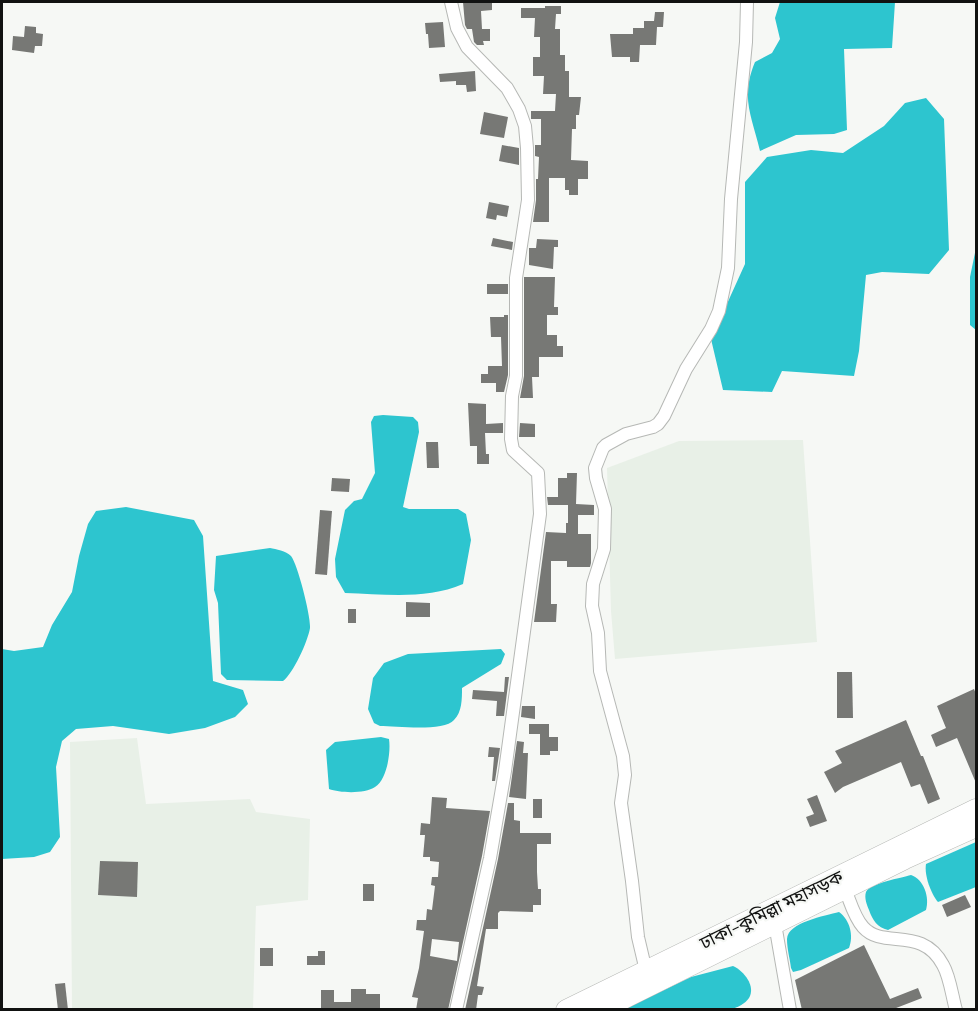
<svg xmlns="http://www.w3.org/2000/svg" width="978" height="1011" font-family="Barlow,'Noto Sans Bengali',sans-serif">
<rect width="100%" height="100%" fill="#f6f8f5"/>
<g fill="#e8f0e7">
<polygon points="803,440 817,642 615,659 611,611 607,468 679,441"/>
<polygon points="137,738 146,804 250,799 256,812 310,819 308,900 256,906 253,1009 72,1009 70,742"/>
</g>
<g fill="#2dc5cf">
<path d="M780,2H895L892,48L844,49L847,130L834,134L796,135L760,151C752,116 740,98 755,62L772,53L780,39L775,18Z"/>
<polygon points="926,98 944,119 949,250 929,274 882,272 866,275 859,351 854,376 782,371 772,392 723,390 711,339 745,264 745,182 767,157 811,150 843,153 884,126 905,103"/>
<polygon points="976,248 976,330 970,325 970,277"/>
<path d="M383,415L413,417L418,422L419,432L403,507L409,509H458L466,514L471,540L463,584C426,600 384,594 345,593L336,577L335,559L345,510L354,501L362,499L375,473L371,422L374,416Z"/>
<polygon points="126,507 194,520 203,536 213,681 243,690 248,704 235,717 205,728 169,734 113,726 76,729 62,741 56,767 60,837 50,852 34,857 2,859 2,649 14,651 43,647 52,625 72,592 79,556 88,524 96,511"/>
<path d="M270,548C276,549 286,551 291,556C298,565 311,617 310,628C308,641 293,674 283,681L227,680L221,674L218,603L214,590L216,556Z"/>
<path d="M501,649L505,654L501,664L462,688C462,699 462,712 454,720C444,732 396,726 380,726L374,723L368,709L373,678L384,663L408,654Z"/>
<path d="M381,737L389,739C391,752 387,780 375,787C365,794 340,793 329,789L326,750L335,742Z"/>
<path d="M976,842V887L938,902C931,894 924,875 926,864Z"/>
<path d="M911,875C924,879 930,898 926,910L888,930C877,927 873,921 869,910C867,905 864,898 866,892C871,883 901,878 911,875Z"/>
<path d="M839,912C850,920 854,936 849,948L801,970L793,972L791,968C790,959 787,949 787,939C788,922 825,916 839,912Z"/>
<path d="M733,966C744,971 756,986 749,998C745,1004 738,1007 732,1009L622,1010L691,977Z"/>
</g>
<g fill="#777875" fill-rule="evenodd">
<polygon points="463,2 492,2 492,10 481,11 482,29 490,29 490,41 483,41 484,45 477,45 474,42 472,29 467,29 465,25"/>
<polygon points="545,6 561,6 561,14 556,14 555,29 560,29 560,55 565,55 565,71 569,71 569,97 581,97 579,115 576,115 576,129 572,129 571,160 588,161 588,179 578,179 578,195 569,195 569,190 565,190 565,178 549,178 549,222 533,222 536,200 536,179 538,179 539,157 535,156 535,145 541,145 541,119 531,119 531,111 555,111 556,94 543,94 544,76 533,76 533,57 540,57 540,37 534,37 535,18 521,18 521,8 545,8"/>
<polygon points="655,12 664,12 663,27 657,27 656,45 640,45 639,62 630,62 630,57 612,57 610,34 633,34 633,28 644,28 644,21 654,21"/>
<polygon points="443,22 445,47 429,48 428,34 426,34 425,23"/>
<polygon points="25,26 36,27 36,33 43,34 42,46 35,46 34,53 12,50 13,36 24,37"/>
<polygon points="475,71 476,91 467,92 466,85 456,85 456,81 440,82 439,74"/>
<polygon points="484,112 508,117 504,138 480,134"/>
<polygon points="502,145 519,148 519,165 499,161"/>
<polygon points="489,202 509,206 507,217 497,215 496,220 486,218"/>
<polygon points="493,238 513,242 512,250 491,246"/>
<polygon points="537,239 558,240 558,247 554,247 553,269 529,265 529,248 536,248"/>
<polygon points="524,277 555,277 554,307 558,307 558,315 547,315 547,335 557,335 557,346 563,346 563,357 539,357 539,377 532,377 533,398 520,398 524,376"/>
<rect x="487" y="284" width="21" height="10"/>
<polygon points="504,315 508,315 508,375 504,392 496,392 496,383 481,383 481,374 488,374 488,366 502,366 501,337 491,337 490,317 504,317"/>
<polygon points="468,403 486,404 486,424 503,423 503,433 485,433 486,454 489,454 489,464 477,464 477,446 470,446"/>
<polygon points="520,423 535,424 535,437 519,437"/>
<polygon points="426,442 438,442 439,468 427,468"/>
<polygon points="567,473 577,473 576,504 594,505 594,515 578,515 578,534 591,534 591,563 590,567 567,567 567,561 551,561 551,604 557,604 556,622 534,622 546,532 566,533 566,523 568,523 568,505 548,505 547,497 558,497 558,478 567,478"/>
<polygon points="332,478 350,479 349,492 331,491"/>
<polygon points="320,510 332,511 327,575 315,574"/>
<polygon points="406,602 430,603 430,617 406,617"/>
<rect x="348" y="609" width="8" height="14"/>
<polygon points="837,672 852,672 853,718 837,718"/>
<polygon points="505,677 509,677 504,716 496,716 497,701 472,699 473,690 504,692"/>
<polygon points="974,689 976,694 976,783 957,738 936,747 931,735 946,728 937,706"/>
<polygon points="522,706 535,706 535,719 521,717"/>
<polygon points="906,720 921,756 923,756 940,799 928,804 920,784 911,787 901,762 843,787 835,793 824,772 842,763 835,751"/>
<polygon points="529,724 549,724 549,737 558,737 558,751 550,751 550,755 540,755 540,734 529,734"/>
<polygon points="517,741 524,742 523,753 528,753 526,799 509,797"/>
<polygon points="489,747 500,748 495,781 492,781 494,757 488,757"/>
<polygon points="817,795 827,821 810,827 806,817 814,814 807,799"/>
<path d="M432,797L447,798L446,808L490,811L482,856L448,1010H416L418,998L412,997L419,968L424,931L416,930L417,920H426L427,909L432,910L435,886L431,885L432,877H438L439,862L430,861V857H423L425,835H420L421,823L430,824ZM432,939L459,942L457,961L430,956Z"/>
<rect x="533" y="799" width="9" height="19"/>
<polygon points="508,803 514,803 514,820 520,821 520,833 551,833 551,844 537,844 537,872 538,889 541,889 541,905 533,905 533,912 500,911 498,913 498,929 486,929 477,986 484,987 482,995 478,995 476,1010 465,1010 498,859"/>
<polygon points="100,861 138,862 137,897 98,895"/>
<rect x="363" y="884" width="11" height="17"/>
<polygon points="965,895 971,907 947,917 942,905"/>
<polygon points="864,945 890,999 918,988 922,998 891,1010 802,1010 795,980"/>
<rect x="260" y="948" width="13" height="18"/>
<polygon points="318,951 325,951 325,965 307,965 307,956 318,956"/>
<polygon points="65,983 68,1010 58,1010 55,984"/>
<polygon points="351,989 366,989 366,994 380,994 380,1010 321,1010 321,990 334,990 334,1002 351,1002"/>
</g>
<g fill="none" stroke-linecap="round" stroke-linejoin="round">
<defs>
<g id="minor">
<polyline points="451,2 457,28 467,47 507,88 519,109 525,126 527,148 528,200 516,278 516,376 512,396 511,439 513,450 538,473 540,514 505,771 490,858 456,1010"/>
<path d="M845,889C850,901 854,917 863,927C883,950 922,925 943,965C950,977 952,996 956,1010"/>
<polyline points="775,924 790,1010"/>
<polyline points="646,971 638,937 632,881 621,803 625,775 623,756 600,671 598,633 592,606 593,584 604,549 605,509 596,478 595,468 603,448 606,445 626,434 653,427 658,424 664,416 686,369 711,329 719,311 728,268 731,199 746,42 747,2"/>
</g>
<g id="trunk">
<polyline points="566,1010 976,809"/>
<polyline points="601,1010 905,859 976,827"/>
</g>
</defs>
<use href="#minor" stroke="#b6b8b5" stroke-width="14"/>
<use href="#trunk" stroke="#b6b8b5" stroke-width="21"/>
<use href="#minor" stroke="#fff" stroke-width="12"/>
<use href="#trunk" stroke="#fff" stroke-width="20"/>
</g>
<g text-anchor="middle" dominant-baseline="central" stroke-width="4.5" stroke-linejoin="round" paint-order="stroke">
<g font-size="18" fill="#111211" stroke="#f6f8f5">
<text transform="translate(771 909) rotate(-26)">ঢাকা–কুমিল্লা মহাসড়ক</text>
</g>
</g>
<rect width="978" height="1011" fill="none" stroke="#111211" stroke-width="6"/>
</svg>
